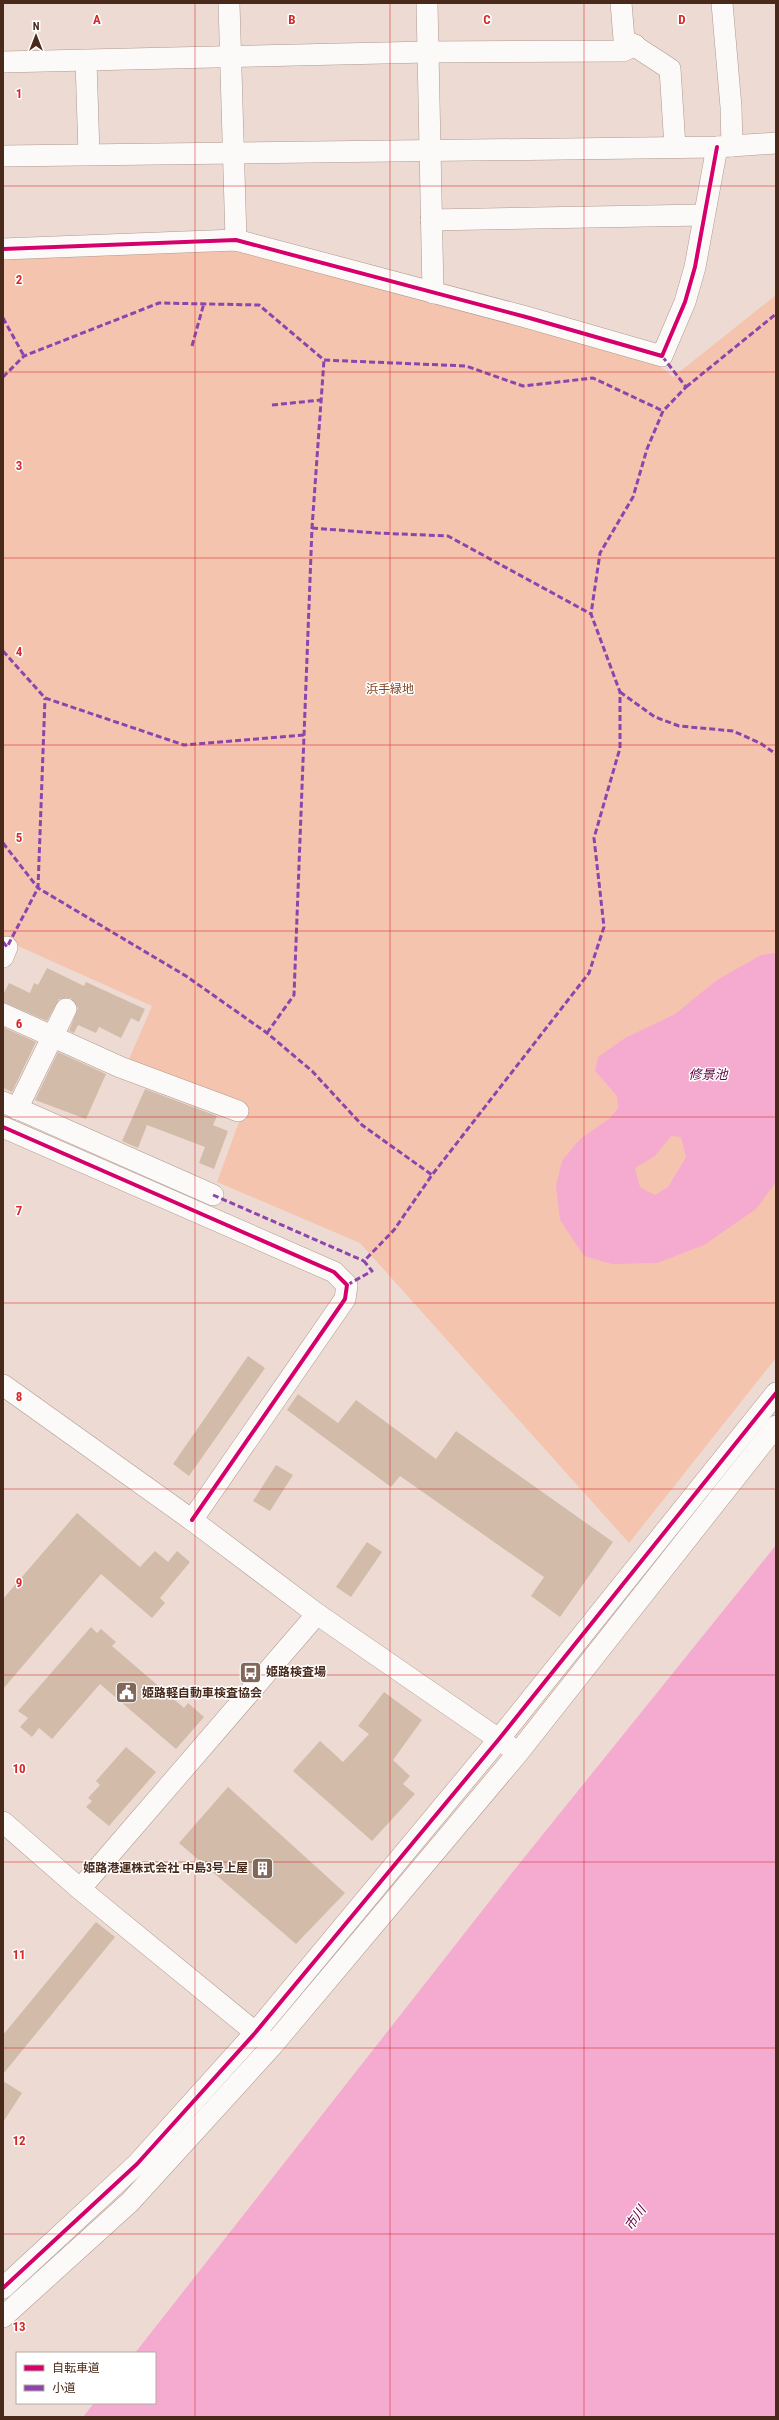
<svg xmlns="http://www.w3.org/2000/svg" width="779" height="2420" font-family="'Roboto Condensed','Noto Sans JP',sans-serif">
<rect width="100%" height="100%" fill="#eddbd3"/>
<polygon fill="#f5c4ae" points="242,249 653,360 673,377 776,295 776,1358 629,1543 360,1243 217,1182 244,1108 127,1064 152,1006 9,942 3,935 3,255"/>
<g fill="#f5abcf" fill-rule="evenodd">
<path d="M776,953V1182L756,1209L704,1245L657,1263L612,1264L584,1256L560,1220L556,1186L562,1161L580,1139L610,1118L618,1108L617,1096L595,1071L598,1057L625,1038L675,1014L717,980L761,955ZM671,1136L681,1137L686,1157L668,1187L655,1195L640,1187L635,1168L655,1156Z"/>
<polygon points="776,1545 776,2417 83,2417 94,2403 155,2403 155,2353 135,2353 515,1869"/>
</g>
<g fill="#d2bba8">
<polygon points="47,968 84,986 86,982 145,1009 139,1022 131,1018 121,1038 99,1027 96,1033 78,1025 74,1033 69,1031 78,1008 71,998 59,999 47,1021 3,1002 3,995 9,983 30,993 34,983 38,985"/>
<polygon points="3,1027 36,1042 12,1092 3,1088"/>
<polygon points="58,1052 106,1074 86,1119 35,1100"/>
<polygon points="145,1089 217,1116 213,1125 228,1131 214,1169 199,1163 205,1147 147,1125 138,1148 122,1141"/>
<polygon points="248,1356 265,1368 189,1476 173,1464"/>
<polygon points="298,1394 338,1423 356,1400 436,1459 456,1431 613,1542 560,1617 531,1596 544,1577 400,1476 391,1487 287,1410"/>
<polygon points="276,1465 293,1475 270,1511 253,1501"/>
<polygon points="77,1513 140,1567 155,1551 168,1562 177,1551 190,1562 160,1598 165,1603 152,1618 101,1574 3,1689 3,1599"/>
<polygon points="367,1542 382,1552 351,1597 336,1587"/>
<polygon points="91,1627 97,1633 101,1629 116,1642 112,1646 184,1708 188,1703 204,1717 176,1749 100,1684 52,1739 39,1728 32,1737 20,1727 28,1718 18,1711"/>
<polygon points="384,1692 422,1720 393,1760 410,1776 403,1784 415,1794 372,1841 293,1771 320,1741 343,1762 369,1734 358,1726"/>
<polygon points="126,1747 156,1772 109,1826 86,1807 92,1801 88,1798 100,1785 96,1781"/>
<polygon points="228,1787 345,1893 296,1944 179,1843"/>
<polygon points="96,1922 115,1937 3,2074 3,2035"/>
<polygon points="3,2081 22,2093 3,2122"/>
</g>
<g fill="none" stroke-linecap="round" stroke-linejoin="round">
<defs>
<g id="minor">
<polyline points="229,3 236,240"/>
<polyline points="427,3 433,293"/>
<polyline points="621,3 624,39 670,69 675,147"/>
<polyline points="722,3 731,107 732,146"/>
<polyline points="86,61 89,154"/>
<polyline points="3,62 427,52 623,51 635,45"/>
<polyline points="3,156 717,147 776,143"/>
<polyline points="431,220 704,215"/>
<polyline points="3,249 236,240 526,317 662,356 685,302 695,267 717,147"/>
<polyline points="3,957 7,947"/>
<polyline points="3,1014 120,1067 238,1111"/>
<polyline points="3,1102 213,1195"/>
<polyline points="17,1109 66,1009"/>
<polyline points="3,1127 334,1272 347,1285 345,1299 192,1520"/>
<polyline points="3,1385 192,1520 317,1614 510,1747"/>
<polyline points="3,1822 80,1889 267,2042"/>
<polyline points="80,1889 317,1614"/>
<polyline points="3,2288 137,2164 255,2033 499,1739 776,1393"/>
<polyline points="3,2317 130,2202 272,2046 518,1753 776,1426"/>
</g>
</defs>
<use href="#minor" stroke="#ae988e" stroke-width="22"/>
<use href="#minor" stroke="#fcfaf8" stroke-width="21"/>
<g stroke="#8e44ad" stroke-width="3" stroke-dasharray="6 3" stroke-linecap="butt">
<polyline points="3,318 24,356"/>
<polyline points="192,346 204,303"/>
<polyline points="3,377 24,356 159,303 259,305 324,360 466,366 523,386 593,378 663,411"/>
<polyline points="686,387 776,314"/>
<polyline points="272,405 321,400"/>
<polyline points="312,528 377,533 448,536 591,614"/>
<polyline points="3,651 45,698 184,745 304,735"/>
<polyline points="620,692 655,717 679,726 733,731 760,743 776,754"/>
<polyline points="3,843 38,888 186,976 267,1033 312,1071 362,1125 432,1175"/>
<polyline points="3,942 7,947 38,888 45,698"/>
<polyline points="267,1033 294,995 312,528 324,360"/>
<polyline points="213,1195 364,1261"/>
<polyline points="347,1285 372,1271 364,1261 394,1230 432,1175 589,973 604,927 594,838 620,748 620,692 591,614 600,553 633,497 647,449 663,411 686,387 662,356"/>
</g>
<defs>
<g id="cycleway">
<polyline points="3,249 236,240 526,317 662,356 685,302 695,267 717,147"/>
<polyline points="3,1127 334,1272 347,1285 345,1299 192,1520"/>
<polyline points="3,2288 137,2164 255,2033 499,1739 776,1393"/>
</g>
</defs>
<use href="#cycleway" stroke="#fff" stroke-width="6"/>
<use href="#cycleway" stroke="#d6006c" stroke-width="4"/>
</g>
<path fill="none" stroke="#d62828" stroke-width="1" stroke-opacity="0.55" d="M195,3V2417M390,3V2417M584,3V2417M3,186H776M3,372H776M3,558H776M3,745H776M3,931H776M3,1117H776M3,1303H776M3,1489H776M3,1675H776M3,1862H776M3,2048H776M3,2234H776"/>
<defs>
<symbol id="bus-square" viewBox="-11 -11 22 22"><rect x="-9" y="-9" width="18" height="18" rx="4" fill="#82675b" stroke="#fff"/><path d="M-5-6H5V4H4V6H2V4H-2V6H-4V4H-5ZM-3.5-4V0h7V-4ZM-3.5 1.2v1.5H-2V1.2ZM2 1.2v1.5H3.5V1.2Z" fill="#fff"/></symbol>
<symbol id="civic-square" viewBox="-11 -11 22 22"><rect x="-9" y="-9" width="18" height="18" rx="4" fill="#82675b" stroke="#fff"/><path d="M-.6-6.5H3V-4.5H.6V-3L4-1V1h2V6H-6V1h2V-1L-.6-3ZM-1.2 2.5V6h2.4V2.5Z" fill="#fff"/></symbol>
<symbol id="building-square" viewBox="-11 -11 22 22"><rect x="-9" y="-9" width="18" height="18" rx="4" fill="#82675b" stroke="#fff"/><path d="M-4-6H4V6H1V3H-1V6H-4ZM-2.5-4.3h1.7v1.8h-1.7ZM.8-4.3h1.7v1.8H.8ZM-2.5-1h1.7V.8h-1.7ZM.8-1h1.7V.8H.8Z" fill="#fff"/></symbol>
</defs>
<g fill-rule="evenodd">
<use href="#bus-square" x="238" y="1660" width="25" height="25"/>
<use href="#civic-square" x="114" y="1680" width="25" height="25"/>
<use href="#building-square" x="250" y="1856" width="25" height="25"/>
</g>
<g text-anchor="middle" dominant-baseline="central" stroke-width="3" stroke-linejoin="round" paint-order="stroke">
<g font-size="12" fill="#814221" stroke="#fff">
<text x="390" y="689">浜手緑地</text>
</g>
<g font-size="12" font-weight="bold" fill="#48291a" stroke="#fff" text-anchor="start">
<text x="266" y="1672">姫路検査場</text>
<text x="142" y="1693">姫路軽自動車検査協会</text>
<text x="248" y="1868" text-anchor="end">姫路港運株式会社 中島3号上屋</text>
</g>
<g font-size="13" font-style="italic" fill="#5c033f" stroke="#fff">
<text x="708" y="1074">修景池</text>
<text transform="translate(635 2218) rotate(-55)">市川</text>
</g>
</g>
<g font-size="13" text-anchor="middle" font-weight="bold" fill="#d62828" stroke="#fff" stroke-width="3" stroke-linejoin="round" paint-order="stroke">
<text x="97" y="24">A</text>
<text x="292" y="24">B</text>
<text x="487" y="24">C</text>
<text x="682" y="24">D</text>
<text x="19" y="98">1</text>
<text x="19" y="284">2</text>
<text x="19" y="470">3</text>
<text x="19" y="656">4</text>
<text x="19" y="842">5</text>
<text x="19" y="1028">6</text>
<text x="19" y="1215">7</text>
<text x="19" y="1401">8</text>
<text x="19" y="1587">9</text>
<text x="19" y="1773">10</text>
<text x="19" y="1959">11</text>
<text x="19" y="2145">12</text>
<text x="19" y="2331">13</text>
</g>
<rect width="779" height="2420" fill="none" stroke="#48291a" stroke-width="8"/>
<rect x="16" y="2352" width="140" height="52" fill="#ffffff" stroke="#b6a9a3"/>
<rect x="24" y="2365" width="20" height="6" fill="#d6006c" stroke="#b6a9a3"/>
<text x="52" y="2372" font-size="12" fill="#48291a">自転車道</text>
<rect x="24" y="2385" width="20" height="6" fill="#8e44ad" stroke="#b6a9a3"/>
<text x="52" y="2392" font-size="12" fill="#48291a">小道</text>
<g transform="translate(36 36)" stroke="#ffffff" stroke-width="3" paint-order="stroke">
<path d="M0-3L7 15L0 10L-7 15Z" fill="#48291a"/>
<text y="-6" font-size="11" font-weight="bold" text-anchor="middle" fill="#48291a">N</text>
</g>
</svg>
